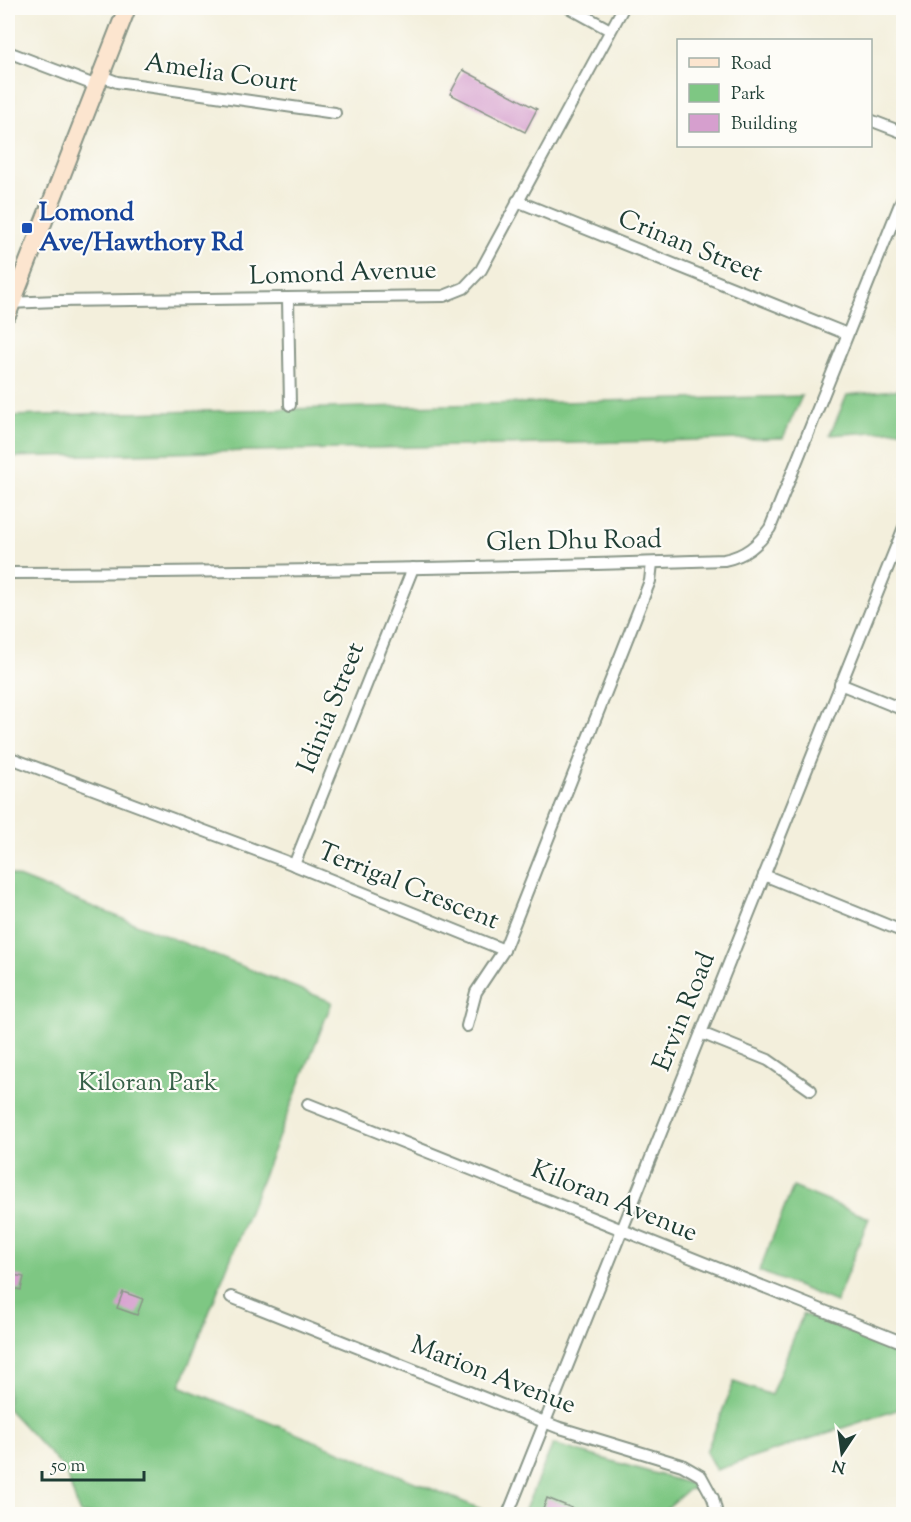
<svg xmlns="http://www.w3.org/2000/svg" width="911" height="1522" font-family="'Sorts Mill Goudy',serif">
<rect width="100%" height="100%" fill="#fdfcf7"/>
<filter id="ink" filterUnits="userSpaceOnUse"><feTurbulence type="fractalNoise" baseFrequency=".0167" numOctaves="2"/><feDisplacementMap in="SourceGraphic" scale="12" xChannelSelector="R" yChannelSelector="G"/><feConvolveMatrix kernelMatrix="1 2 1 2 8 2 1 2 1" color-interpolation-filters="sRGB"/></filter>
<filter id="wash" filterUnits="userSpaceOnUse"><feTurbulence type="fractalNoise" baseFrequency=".008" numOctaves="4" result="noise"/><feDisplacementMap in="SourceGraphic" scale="24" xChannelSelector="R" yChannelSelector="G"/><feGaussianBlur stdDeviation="1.35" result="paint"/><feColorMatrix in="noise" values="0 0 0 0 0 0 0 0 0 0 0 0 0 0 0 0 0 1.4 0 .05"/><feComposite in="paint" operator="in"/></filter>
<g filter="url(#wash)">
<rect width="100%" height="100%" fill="#f3efdc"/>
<g fill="#7ec783" stroke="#4e825c" stroke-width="1.5">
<polygon points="903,389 903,430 830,435 847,395"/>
<polygon points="802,396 783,438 8,457 8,416"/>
<polygon points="8,873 332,1002 180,1386 493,1514 80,1514 65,1470 8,1409"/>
<polygon points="793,1187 869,1218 836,1302 759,1271"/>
<polygon points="803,1314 903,1352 903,1408 716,1470 706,1452 734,1382 771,1395"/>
<polygon points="553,1444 691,1484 695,1490 689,1489 660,1514 523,1514"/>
</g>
<g id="blocks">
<g fill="#d69fce">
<polygon points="463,70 537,109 525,132 450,94"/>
<polygon points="8,1274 24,1277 21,1290 8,1287"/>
<polygon points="123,1292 143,1299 137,1315 117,1308"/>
<polygon points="547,1498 587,1514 587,1515 541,1515"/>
</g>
</g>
</g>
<g filter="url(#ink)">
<use href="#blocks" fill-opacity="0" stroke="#899688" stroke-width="1.5"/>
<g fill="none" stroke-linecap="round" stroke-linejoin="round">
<defs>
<g id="street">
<polyline points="570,8 610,30"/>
<polyline points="8,52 97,86"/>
<polyline points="101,76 117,82 335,113"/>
<polyline points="870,120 904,133"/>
<polyline points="517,201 847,334"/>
<polyline points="288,299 290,405"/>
<polyline points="8,303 57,301 444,296 464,288 481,270 623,8"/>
<path d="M8,573C246,572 485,568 724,560C745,556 758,545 770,528L904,194"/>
<polyline points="840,684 904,710"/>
<polyline points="8,757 282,860 504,950 650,581 652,563"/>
<polyline points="294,865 413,568"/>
<polyline points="764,875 904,932"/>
<polyline points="467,1026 476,992 504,950"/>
<polyline points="701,1033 768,1060 811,1090"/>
<polyline points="308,1104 904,1343"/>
<polyline points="231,1297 557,1427 682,1465 701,1476 713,1498 717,1514"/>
<polyline points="508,1514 904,527"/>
</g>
<polyline id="secondary" points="8,313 127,8"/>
</defs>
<use href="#street" stroke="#899688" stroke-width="14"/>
<use href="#secondary" stroke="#899688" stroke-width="20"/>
<use href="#street" stroke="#fff" stroke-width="10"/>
<use href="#secondary" stroke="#fce5cf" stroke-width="16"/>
</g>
</g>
<rect fill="#1a4fb4" stroke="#fdfcf7" stroke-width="2" x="21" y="222" width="12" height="12" rx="3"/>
<g text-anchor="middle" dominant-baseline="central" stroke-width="4.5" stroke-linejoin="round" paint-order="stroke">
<g font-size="26" fill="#1f3d34" stroke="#fdfcf7">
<text transform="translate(221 74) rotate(8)">Amelia Court</text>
<text transform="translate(690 247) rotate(22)">Crinan Street</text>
<text transform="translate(343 274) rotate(-2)">Lomond Avenue</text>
<text transform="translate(574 542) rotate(-1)">Glen Dhu Road</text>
<text transform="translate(332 708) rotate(-68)">Idinia Street</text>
<text transform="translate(408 887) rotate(22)">Terrigal Crescent</text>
<text transform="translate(685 1012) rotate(-68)">Ervin Road</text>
<text transform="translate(614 1202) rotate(22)">Kiloran Avenue</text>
<text transform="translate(493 1376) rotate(21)">Marion Avenue</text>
</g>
<g font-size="26" font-weight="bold" fill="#164399" stroke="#fdfcf7" text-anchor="start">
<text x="39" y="213">Lomond<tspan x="39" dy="30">Ave/Hawthory Rd</tspan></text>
</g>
<g font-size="26" fill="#376048" stroke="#fdfcf7">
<text x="148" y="1083">Kiloran Park</text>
</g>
</g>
<rect width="911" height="1522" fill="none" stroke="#fdfcf7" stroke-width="30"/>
<rect x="677" y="39" width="195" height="108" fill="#fdfcf7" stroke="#a4b0a9" stroke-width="1.5"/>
<rect x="689" y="58" width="30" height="9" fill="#fce5cf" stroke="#a4b0a9" stroke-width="1.5"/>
<text x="731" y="69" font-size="18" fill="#1f3d34">Road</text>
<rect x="689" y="84" width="30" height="18" fill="#7ec783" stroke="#a4b0a9" stroke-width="1.5"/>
<text x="731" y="99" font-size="18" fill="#1f3d34">Park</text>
<rect x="689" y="114" width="30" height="18" fill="#d69fce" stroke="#a4b0a9" stroke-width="1.5"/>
<text x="731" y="129" font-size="18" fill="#1f3d34">Building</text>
<g transform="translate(842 1453) rotate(193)" stroke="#fdfcf7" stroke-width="4.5" paint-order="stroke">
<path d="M0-4.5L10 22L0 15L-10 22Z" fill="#1f3d34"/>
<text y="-9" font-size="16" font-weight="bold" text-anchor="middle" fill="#1f3d34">N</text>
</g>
<path d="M42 1471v9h102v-9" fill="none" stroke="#1f3d34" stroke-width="3"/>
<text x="51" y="1471" font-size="18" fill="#1f3d34" stroke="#fdfcf7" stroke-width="4.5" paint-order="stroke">50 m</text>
</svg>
